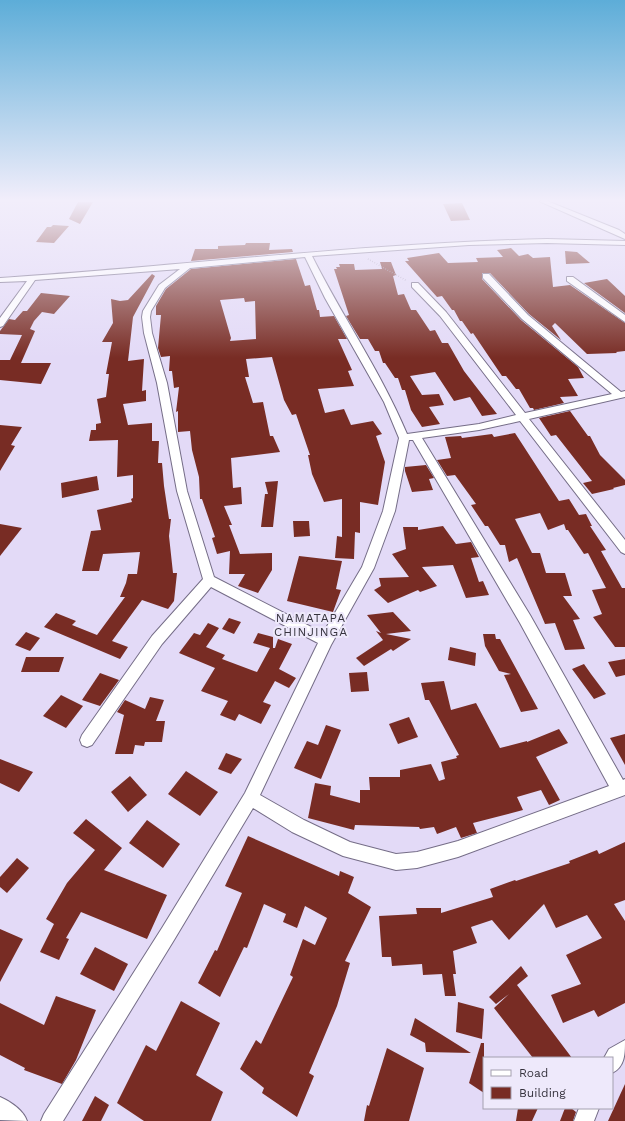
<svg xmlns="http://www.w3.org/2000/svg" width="625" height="1121" font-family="'Work Sans',sans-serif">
<rect width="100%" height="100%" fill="#e3daf7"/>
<g fill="#782c24" fill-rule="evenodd">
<polygon points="78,202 93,202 80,224 69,219"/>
<polygon points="462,203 470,220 451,221 443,204"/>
<polygon points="53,225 69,226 54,243 36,242 47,227 51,227"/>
<polygon points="246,243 270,243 269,250 292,249 293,252 191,261 195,249 218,249 218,246 245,245"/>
<polygon points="511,248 519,256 528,254 533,258 550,257 553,287 570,285 625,323 625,351 616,352 617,353 587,354 555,323 552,326 561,340 529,314 490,273 482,273 482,279 521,320 578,367 584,378 568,379 578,396 560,397 564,403 534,410 533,408 530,408 519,389 516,389 506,376 502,376 473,333 471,334 462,321 460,321 454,310 452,310 442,296 437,297 405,261 409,261 407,258 439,253 448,263 478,262 476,258 503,257 497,250"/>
<polygon points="565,251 577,252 590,263 566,264"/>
<path d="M296,259L305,286L310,285L317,310H319L320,317L334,316L347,339H338L352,370L348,371L354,386L318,389L325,413L344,409L351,425L373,421L382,434L376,436L385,462L378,505L360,502V533L355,532L354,559L335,558L337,536L342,537V499L324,502L312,474L308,455H310L296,414L292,415L284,400L272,357L246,359L249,377H245L253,403L263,402L270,436H273L280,452L231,458L233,488L241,487L242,504L224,506L232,525H229L240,554L272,553V570L258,593L238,586L245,574H229L230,551L217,554L212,538L215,537L202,499H200L199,477L192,450L190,431L178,432V411L176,412L179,387L174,388L172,371H169L170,356L161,357L158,348L161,315H156V306L166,289L191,269ZM244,298L245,302L255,301L256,339L230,341L231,338L220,300Z"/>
<polygon points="380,262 391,262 396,275 393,276 398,295 404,294 411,310 416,310 430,331 435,330 442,343 448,343 464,371 497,414 482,416 470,397 454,401 435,372 410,376 422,395 439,394 444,405 429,407 440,424 422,427 411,410 405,390 402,390 398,378 395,378 385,363 383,363 379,351 375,351 368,339 360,339 346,316 349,315 334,269 337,269 336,267 340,267 339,264 354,264 355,270 382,269"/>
<polygon points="152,274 155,276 133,317 128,361 144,359 142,391 146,390 146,401 123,404 128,425 152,423 152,441 159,441 158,463 162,463 164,486 169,519 171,519 169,536 173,573 177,573 174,601 168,609 142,600 112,641 128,647 120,659 44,627 56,613 76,621 72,625 97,635 125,597 120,597 126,583 128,574 137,574 140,552 103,554 99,571 82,571 91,531 101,530 97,510 132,502 131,499 133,498 133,475 117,477 118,440 89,441 91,430 96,430 96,424 101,423 97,399 106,397 109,374 106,374 112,342 102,342 113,323 111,299 120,301 128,300"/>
<polygon points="607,279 625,296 625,313 584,283"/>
<polygon points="41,293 70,296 54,314 42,312 34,321 30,329 35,331 21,363 51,363 41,384 0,380 0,360 10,360 22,335 0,334 0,331 9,319 15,320 23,311 27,311"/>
<polygon points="570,411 588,436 590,436 600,455 625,480 625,485 613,488 614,489 592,494 583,483 592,481 556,435 551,436 539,418"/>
<polygon points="0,425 22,427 11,445 15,446 0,471"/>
<polygon points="515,433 559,501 569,499 579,515 586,514 592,526 590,526 606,550 601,551 622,588 625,588 625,647 615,647 593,617 602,614 592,590 606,588 588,553 584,554 568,530 566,530 564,524 548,530 540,513 515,519 532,553 540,553 546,573 565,573 572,596 563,596 580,619 573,620 585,649 565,650 555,623 545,624 517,558 509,562 505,545 500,545 488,526 485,526 471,505 476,504 455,475 447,476 437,460 451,458 445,437 461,436 462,438 492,434 494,437"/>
<polygon points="426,465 434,478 429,479 433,490 412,492 405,471 405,467"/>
<polygon points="97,476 99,490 62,498 61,483"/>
<polygon points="278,481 273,527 261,527 265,494 268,494 265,482"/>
<polygon points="293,521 309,521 310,536 294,537"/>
<polygon points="0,524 22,528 0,556"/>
<polygon points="443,526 456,544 471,542 479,557 471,558 479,582 483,581 489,595 466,598 453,565 422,567 437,586 420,592 418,590 388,603 374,590 381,586 379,578 409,577 392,554 406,549 403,527 418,527 418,530"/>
<polygon points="299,556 342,561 336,589 341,590 333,612 287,601"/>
<polygon points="393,612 411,631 386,634 411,639 393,651 391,649 364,666 356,658 383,640 376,631 381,633 367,615"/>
<polygon points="229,618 241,622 234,634 222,629"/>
<polygon points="208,623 219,628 206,647 225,655 222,659 257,672 270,648 253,643 258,633 273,637 273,648 275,648 278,639 292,644 279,669 296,678 289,688 275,681 263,702 271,705 261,724 239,714 235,721 220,715 228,701 201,691 215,668 179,653 194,633 200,635"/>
<polygon points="26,632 40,638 30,651 15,645"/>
<polygon points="483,634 495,634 496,639 500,639 538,709 521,712 504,675 511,674 499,671 485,646"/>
<polygon points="450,647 476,653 475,666 448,660"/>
<polygon points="26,657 64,657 59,672 21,672"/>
<polygon points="625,659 625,675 616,677 608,662"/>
<polygon points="584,664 591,674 606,694 594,699 572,669"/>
<polygon points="367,672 369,691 351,692 349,673"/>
<polygon points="100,673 119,680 100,706 82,700"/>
<polygon points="444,681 451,710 476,703 500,748 527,741 527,742 559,729 568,743 536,757 560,800 549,805 541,790 517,797 523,810 473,823 477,833 461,838 456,827 437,834 434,827 420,829 419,827 355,825 354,830 308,818 315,783 331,786 330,795 360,803 360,790 370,790 369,777 400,777 400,770 431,764 439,781 445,779 441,762 457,758 456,756 459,755 429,700 425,700 421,683"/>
<polygon points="61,695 83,706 66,728 43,716"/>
<polygon points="150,697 164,700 156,721 165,721 162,742 145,742 144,746 135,745 133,754 115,754 124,715 117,712 125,700 145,709"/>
<polygon points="409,717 418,737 398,744 389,724"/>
<polygon points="326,725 341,730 321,779 294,768 307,741 318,745"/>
<polygon points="625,734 625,765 610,738"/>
<polygon points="226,753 242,759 231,774 218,769"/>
<polygon points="0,759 33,772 19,792 0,783"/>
<polygon points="186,771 218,792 200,816 168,794"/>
<polygon points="130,776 147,795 128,812 111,792"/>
<polygon points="86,819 122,848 104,870 167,895 147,939 81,912 66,938 69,939 59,960 40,952 54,924 46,919 67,883 95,850 73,833"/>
<polygon points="147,820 180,844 163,868 129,843"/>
<polygon points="248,836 339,876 340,871 354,877 348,893 371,907 345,961 350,963 337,1006 309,1073 314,1076 297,1117 262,1093 264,1088 240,1069 256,1040 261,1044 293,977 290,975 303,939 315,945 327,918 305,906 297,928 283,922 286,914 264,904 247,948 244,947 220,997 198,983 215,950 217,951 242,893 225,886"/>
<polygon points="625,842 625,900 614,904 625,921 625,1003 598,1017 594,1010 563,1023 551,995 581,984 566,955 602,938 587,915 556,928 544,904 509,940 492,920 471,927 477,943 453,951 456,974 453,974 456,996 445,996 442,974 423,975 422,964 392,966 391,957 382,957 379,916 417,914 416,908 441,908 441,913 493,897 490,889 515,880 516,881 570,863 569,861 597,850 599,854"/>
<polygon points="17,858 29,868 7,893 0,887 0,877"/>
<polygon points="0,929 23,939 0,982"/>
<polygon points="95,947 128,964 114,991 80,974"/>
<polygon points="521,966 528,976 517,985 572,1058 533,1058 494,1008 509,994 496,1004 489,997"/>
<polygon points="56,996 96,1010 76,1060 62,1084 24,1070 25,1068 0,1055 0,1003 44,1025"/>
<polygon points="181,1001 220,1023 196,1075 223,1092 211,1121 144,1121 117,1103 146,1045 156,1051"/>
<polygon points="458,1002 484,1009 482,1039 456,1032"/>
<polygon points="415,1018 471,1053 426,1052 425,1043 410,1035"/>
<polygon points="481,1043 484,1043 484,1093 469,1083"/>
<polygon points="387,1048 424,1068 409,1121 364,1121 367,1105 369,1106"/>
<polygon points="625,1084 625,1121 608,1121"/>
<polygon points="95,1096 109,1105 101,1121 82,1121"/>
<polygon points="518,1108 538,1108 532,1121 516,1121"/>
<polygon points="565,1108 571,1108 576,1112 573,1121 560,1121"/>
</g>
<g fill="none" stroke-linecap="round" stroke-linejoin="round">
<defs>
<g id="minor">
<polygon points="539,201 547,201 619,230 625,234 625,239"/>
<path d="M547,239L625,241V245L547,243L469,245L312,256C342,316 381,372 407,434L479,424L516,415L440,316L412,287V283H418L446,312L525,413L612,394L522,319L483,278V274H489L528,315L621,392L625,391V397L529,419L625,540V554L621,552L520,421L479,430L422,438L530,615L623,780L625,779V795L458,857L417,868L396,870L343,856L292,832L253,808L174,940L63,1121H41L44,1114L162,928L245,793L318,643L211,587L162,644L92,745L87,747L82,745L80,740L82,735L152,636L203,579L177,491L157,383L144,333L142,317L143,311L159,285L180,269L35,280L3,326L0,327V318L27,281L0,282V278C183,266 364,243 547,239ZM305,257L325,298L384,402L399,438L383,511L362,567L323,633L214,577L187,491L167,383L152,333L150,317L151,311L165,288L190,268ZM409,440H413L520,623L609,786L458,841L417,852L396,854L350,842L304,820L260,795L331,645L374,568L395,511Z"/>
<polygon points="567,277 573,277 625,315 625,322 567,281"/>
<path d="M625,1040C625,1054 625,1067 612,1073V1058H604L609,1049Z"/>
<path d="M0,1097C11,1102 23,1110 27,1121L0,1120Z"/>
<polygon points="579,1108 599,1108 594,1121 574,1121"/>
</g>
</defs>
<use href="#minor" stroke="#756d87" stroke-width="2"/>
<polyline stroke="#9892a7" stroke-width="1.5" stroke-dasharray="0.5 2" stroke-linecap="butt" points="368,259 407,281"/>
<use href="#minor" fill="#fff" fill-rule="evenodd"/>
</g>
<linearGradient id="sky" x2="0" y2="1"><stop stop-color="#5dadd8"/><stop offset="0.56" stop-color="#f2eefb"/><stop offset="1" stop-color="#f2eefb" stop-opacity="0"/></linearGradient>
<rect width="625" height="358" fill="url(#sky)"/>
<g text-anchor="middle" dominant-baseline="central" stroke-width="4" stroke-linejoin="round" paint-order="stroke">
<g font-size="12" letter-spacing="1" fill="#36333e" stroke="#eee9fb">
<text x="311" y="618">NAMATAPA<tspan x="311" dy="14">CHINJINGA</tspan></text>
</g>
</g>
<rect x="483" y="1057" width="130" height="52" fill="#eee9fb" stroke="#a4a0af"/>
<rect x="491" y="1070" width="20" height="6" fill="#ffffff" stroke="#a4a0af"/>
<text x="519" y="1077" font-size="12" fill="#36333e">Road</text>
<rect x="491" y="1087" width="20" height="12" fill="#782c24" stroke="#a4a0af"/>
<text x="519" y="1097" font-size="12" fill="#36333e">Building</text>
</svg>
